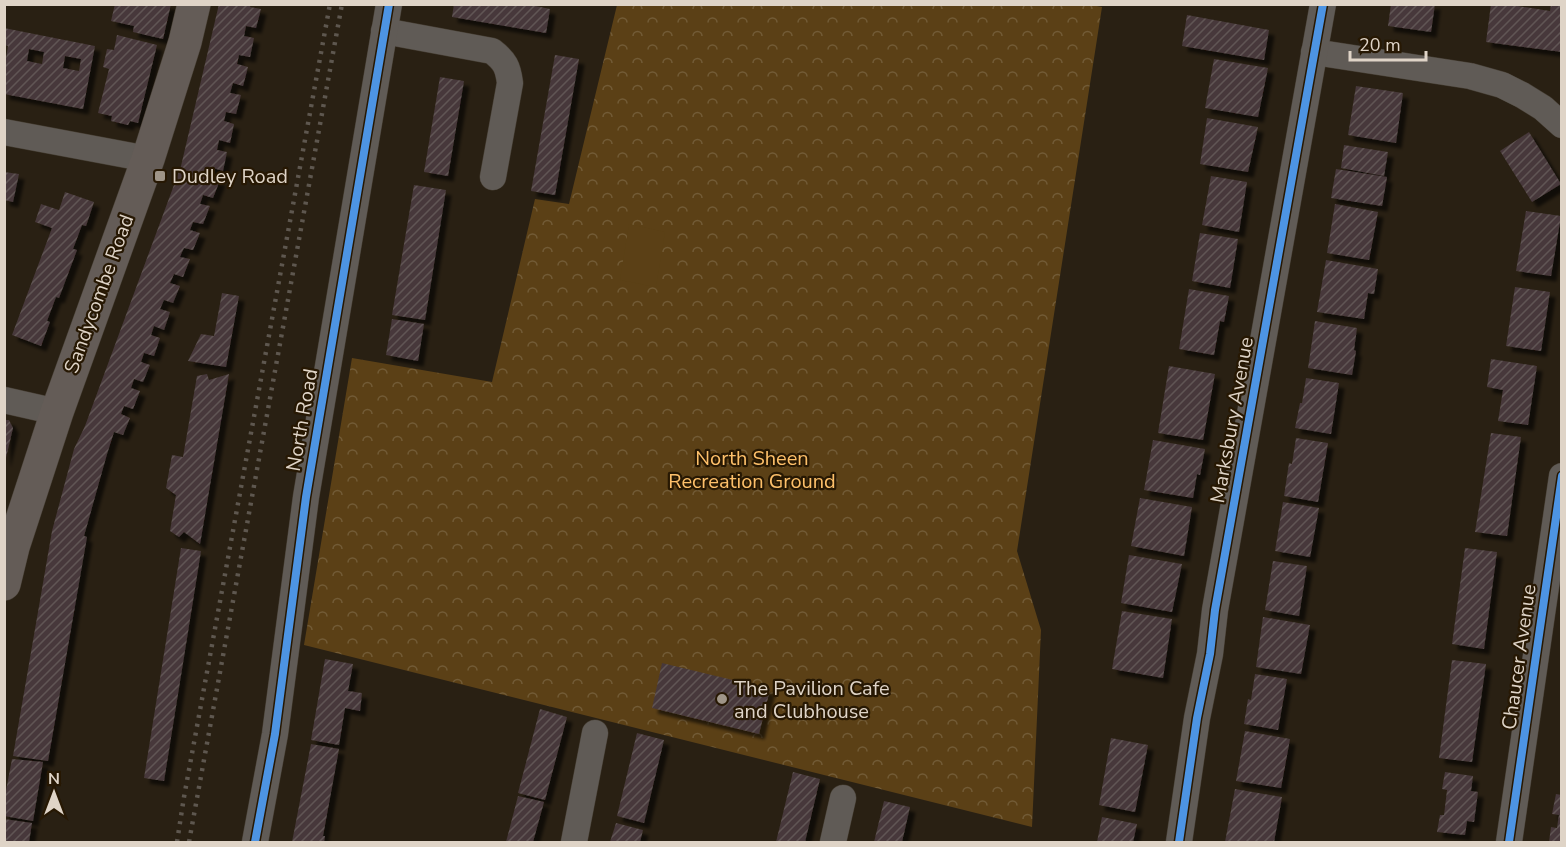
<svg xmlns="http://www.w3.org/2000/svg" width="1566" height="847" font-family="'Nunito Sans',sans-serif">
<defs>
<pattern id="park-crowns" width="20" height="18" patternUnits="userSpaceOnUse" patternTransform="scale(1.5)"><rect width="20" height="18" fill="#5b4016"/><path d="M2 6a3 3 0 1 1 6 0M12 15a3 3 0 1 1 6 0" fill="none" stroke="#725b36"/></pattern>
<pattern id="building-hatch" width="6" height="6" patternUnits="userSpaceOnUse" patternTransform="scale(1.5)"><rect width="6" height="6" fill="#47393a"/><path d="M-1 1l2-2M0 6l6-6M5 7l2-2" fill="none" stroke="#615555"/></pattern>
<filter id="shadow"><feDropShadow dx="5.5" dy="5.5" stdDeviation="1.5" flood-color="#0009"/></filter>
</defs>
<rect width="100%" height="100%" fill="#292013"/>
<polygon fill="url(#park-crowns)" points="1086,4 1102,7 1017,551 1041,630 1032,827 304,645 352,358 492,382 535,199 569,204 617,5"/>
<polygon fill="#5b4016" points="629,224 665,232 656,287 620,280"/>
<g fill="url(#building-hatch)" fill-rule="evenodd" filter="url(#shadow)">
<polygon points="115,4 171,4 163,39 133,32 134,26 111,21"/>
<polygon points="219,4 251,4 250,7 261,9 256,28 246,26 244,36 254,38 250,57 239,55 237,64 248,67 243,86 233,83 230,93 241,95 236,114 226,112 224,121 234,124 230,143 219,140 217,150 227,152 223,171 213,168 210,178 220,180 213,198 203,195 200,204 210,206 203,224 193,222 190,230 200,233 193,250 184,248 182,252 180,257 190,259 183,277 174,274 170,283 180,286 173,303 164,300 160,309 170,312 164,330 154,326 151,335 160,338 154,356 144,353 141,362 150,365 143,382 134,379 131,388 140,391 133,409 124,406 121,414 130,418 123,435 114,432 107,454 84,536 87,537 48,761 13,756 52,531 74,449 85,426 181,166"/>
<polygon points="454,4 526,4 550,9 546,33 452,17"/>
<polygon points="1391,4 1435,4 1431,32 1388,26"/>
<polygon points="1491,4 1505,4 1550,11 1551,4 1562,4 1562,52 1486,42"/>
<polygon points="1187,15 1269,30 1264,60 1182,46"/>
<path d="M4,28L95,46L83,109L4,94V58H6L8,46L4,45ZM29,49L44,52L42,64L27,61ZM65,56L81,59L79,71L63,68Z"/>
<polygon points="117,35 157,45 138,123 130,121 128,125 111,121 112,116 98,113 109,69 103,67 107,49 114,50"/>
<polygon points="555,55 579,59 555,195 531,191"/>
<polygon points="1214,59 1268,68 1258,117 1205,108"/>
<polygon points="440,77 464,81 448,176 424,172"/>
<polygon points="1356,86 1403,93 1396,143 1348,135"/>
<polygon points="1207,118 1258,127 1248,172 1200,164"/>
<polygon points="1529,132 1561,184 1532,202 1500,151"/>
<polygon points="1344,145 1388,152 1384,176 1341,168"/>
<polygon points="1336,169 1387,177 1382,206 1331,198"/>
<polygon points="4,172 19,174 13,202 4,200"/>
<polygon points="1211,176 1247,182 1239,232 1202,225"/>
<polygon points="414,185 446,190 425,320 392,315"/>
<polygon points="65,192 94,202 86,226 82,225 73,249 77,250 59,298 56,297 47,321 50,322 41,346 12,335 52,228 35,222 41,204 59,210"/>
<polygon points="1335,204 1378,212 1369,260 1327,253"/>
<polygon points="1526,211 1561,216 1551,276 1516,271"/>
<polygon points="1200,233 1238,239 1230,288 1192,281"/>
<polygon points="1326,260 1378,269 1374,294 1368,293 1364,319 1317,312"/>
<polygon points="1515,287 1550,292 1541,351 1506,346"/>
<polygon points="1189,289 1229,296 1224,322 1220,321 1214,355 1179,349"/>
<polygon points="222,293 239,296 226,367 188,361 201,334 214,336"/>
<polygon points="392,319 424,324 418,361 386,355"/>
<polygon points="1315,321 1357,328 1354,350 1356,351 1352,375 1308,368"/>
<polygon points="1491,359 1537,366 1528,425 1498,421 1503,390 1487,387"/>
<polygon points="1169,366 1215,374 1203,440 1158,433"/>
<polygon points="207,374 209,380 229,374 200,544 184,532 179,537 170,531 176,495 166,488 172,455 183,457 197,376"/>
<polygon points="1306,378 1339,383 1331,434 1295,428 1300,403 1302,403"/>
<polygon points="4,420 9,420 13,428 5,462"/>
<polygon points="1491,433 1521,437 1507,536 1475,532"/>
<polygon points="1296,438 1328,443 1318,502 1284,496 1289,463 1292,464"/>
<polygon points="1153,440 1205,449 1200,475 1197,474 1193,498 1144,490"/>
<polygon points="1140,498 1192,507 1184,556 1131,546"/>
<polygon points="1283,502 1319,508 1310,557 1275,551"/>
<polygon points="181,548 201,551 164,781 144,778"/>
<polygon points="1465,548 1497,552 1484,649 1452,644"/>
<polygon points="1129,555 1182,564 1172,612 1121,603"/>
<polygon points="1273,561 1307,566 1299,616 1265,610"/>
<polygon points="1122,611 1172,619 1163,678 1112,669"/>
<polygon points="1263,617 1310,625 1301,674 1256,667"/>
<polygon points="325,659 353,664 348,691 362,693 360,711 345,708 339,745 311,740"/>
<polygon points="1452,660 1486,664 1472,762 1439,758"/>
<polygon points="662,663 770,689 759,734 652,708"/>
<polygon points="1255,674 1287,679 1278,730 1244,724 1248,699 1251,700"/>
<polygon points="540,709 567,717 545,800 518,793"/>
<polygon points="1245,731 1290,739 1281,788 1236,781"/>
<polygon points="637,733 664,740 644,823 617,816"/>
<polygon points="1111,738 1148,745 1135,812 1099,805"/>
<polygon points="311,744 339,749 323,836 325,836 324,842 292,842"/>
<polygon points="12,759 43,762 33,821 4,816 4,801"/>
<polygon points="793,772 820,779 805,842 776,842"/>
<polygon points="1445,772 1473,776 1471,791 1478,792 1474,822 1467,821 1465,835 1437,832 1440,815 1444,815 1447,790 1442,789"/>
<polygon points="1235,789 1282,797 1274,842 1225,842"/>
<polygon points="1556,794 1562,795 1562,842 1549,842 1551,827 1557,828 1558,821 1559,815 1552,814"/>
<polygon points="518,796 544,802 533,842 506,842"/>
<polygon points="884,801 910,807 902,842 874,842"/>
<polygon points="1102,817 1137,824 1133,842 1097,842"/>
<polygon points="4,819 32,823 29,842 4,842"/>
<polygon points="616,823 643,830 640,842 610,842"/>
</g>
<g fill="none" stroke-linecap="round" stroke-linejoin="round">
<defs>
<g id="street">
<path d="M384,31L492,51C505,61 508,67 510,83L493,177"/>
<polyline points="1314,52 1470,76 1502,85 1522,95 1543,108 1562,125"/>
<polyline points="4,132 148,159"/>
<polyline points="4,400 57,412"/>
<polyline points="255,842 275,734 306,497 389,4"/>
<polyline points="574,842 595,733"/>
<polyline points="833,842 843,798"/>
<polyline points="1179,842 1197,718 1210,654 1215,610 1323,4"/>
<polyline points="1509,842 1562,476"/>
</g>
<polyline id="secondary" points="4,584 13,547 57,412 148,159 185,42 194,4"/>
</defs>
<use href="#street" stroke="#443c31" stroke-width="27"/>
<use href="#secondary" stroke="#443c31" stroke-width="34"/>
<use href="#street" stroke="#605b56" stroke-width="26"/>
<use href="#secondary" stroke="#645c57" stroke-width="33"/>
<g stroke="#5e574f" stroke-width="4.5" stroke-dasharray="3 6" stroke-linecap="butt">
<polyline points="177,842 184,797 330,4"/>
<polyline points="189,842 342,4"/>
</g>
<defs>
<g id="cycleway">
<polyline points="255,842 275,734 306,497 389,4"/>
<polyline points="1179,842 1197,718 1210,654 1215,610 1323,4"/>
<polyline points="1509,842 1562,476"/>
</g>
</defs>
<use href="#cycleway" stroke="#271803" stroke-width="11"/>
<use href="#cycleway" stroke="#4d94e3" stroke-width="8"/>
</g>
<g fill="#9f9588" stroke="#271803" stroke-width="2">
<rect x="154" y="170" width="12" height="12" rx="3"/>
<circle cx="722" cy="699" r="6"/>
</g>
<g text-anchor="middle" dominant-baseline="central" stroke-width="4.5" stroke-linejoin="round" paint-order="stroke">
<g font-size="20" fill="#dfd4c7" stroke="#271803" text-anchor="start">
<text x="172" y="176">Dudley Road</text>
<text x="734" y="688">The Pavilion Cafe<tspan x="734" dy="23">and Clubhouse</tspan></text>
</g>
<g font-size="20" fill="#dfd4c7" stroke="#271803">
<text transform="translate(99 294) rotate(-70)">Sandycombe Road</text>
<text transform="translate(302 420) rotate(-80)">North Road</text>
<text transform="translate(1232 420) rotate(-80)">Marksbury Avenue</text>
<text transform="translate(1519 657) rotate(-82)">Chaucer Avenue</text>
</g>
<g font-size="20" fill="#fec06a" stroke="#271803">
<text x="752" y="458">North Sheen<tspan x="752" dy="23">Recreation Ground</tspan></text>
</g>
</g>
<rect width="1566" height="847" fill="none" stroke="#dfd4c7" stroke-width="12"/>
<g transform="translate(54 793)" stroke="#271803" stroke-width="4.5" paint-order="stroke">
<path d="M0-4.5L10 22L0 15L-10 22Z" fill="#dfd4c7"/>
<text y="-9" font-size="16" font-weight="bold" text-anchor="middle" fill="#dfd4c7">N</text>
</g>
<path d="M1350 51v9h76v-9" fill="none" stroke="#dfd4c7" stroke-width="3"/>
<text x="1359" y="51" font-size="18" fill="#dfd4c7" stroke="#271803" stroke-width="4.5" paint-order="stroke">20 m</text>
</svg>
